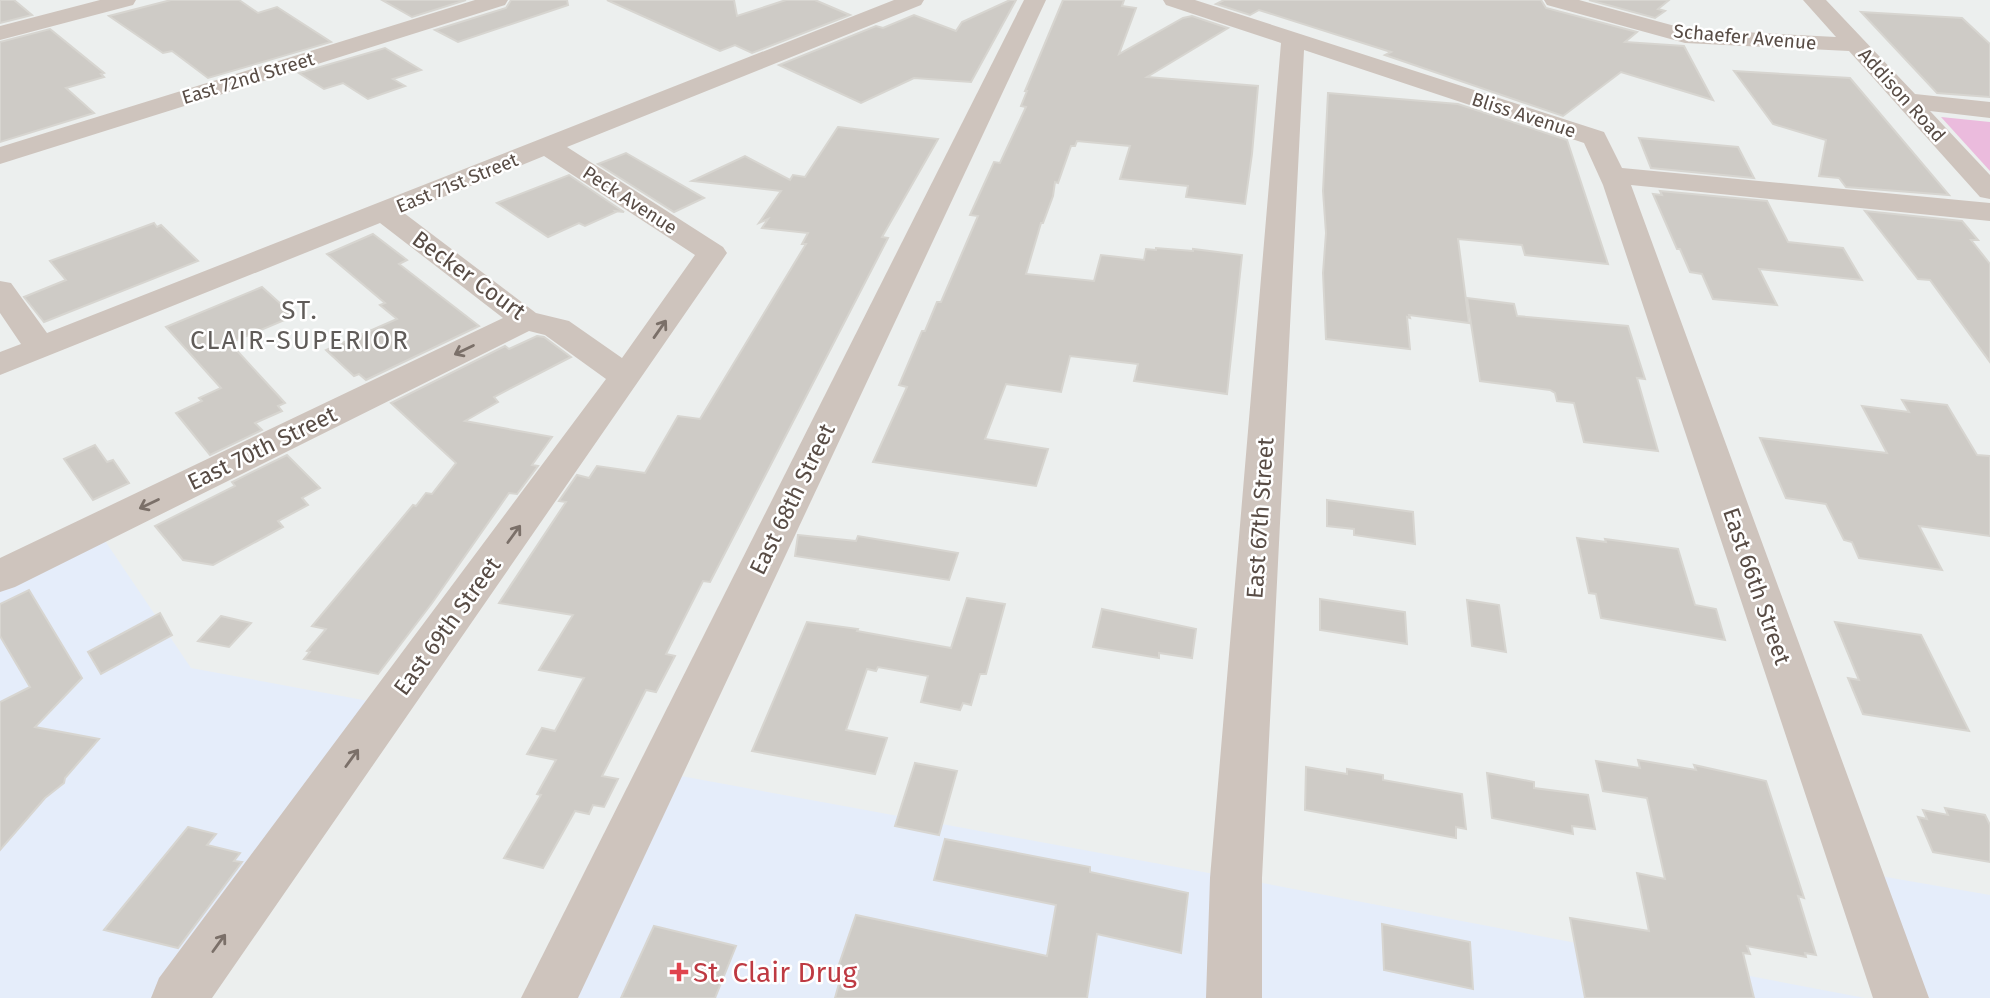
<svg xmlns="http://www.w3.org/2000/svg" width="1990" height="998" font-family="'Fira Sans',sans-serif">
<rect width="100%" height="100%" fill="#ecefee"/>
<g fill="#e5edfa">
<polygon points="97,529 191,668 390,705 179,998 0,998 0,576"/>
<polygon points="659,772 1236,878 1865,998 549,998"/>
<polygon points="1857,872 1990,895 1990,998 1901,998"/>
</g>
<polygon fill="#ebbbdd" points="1941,117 1990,122 1990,171"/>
<g fill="#cecbc6" stroke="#d7d5d0" stroke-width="2">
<polygon points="0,0 14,0 32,15 0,23"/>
<polygon points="171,0 239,0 258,13 277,7 331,42 208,78 172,51 163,53 109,16"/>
<polygon points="382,0 466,0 412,17"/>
<polygon points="511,0 567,0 568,5 458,42 435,30 506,8"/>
<polygon points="607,0 734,0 737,16 786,0 815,0 850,15 752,53 735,45 720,51"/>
<polygon points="1010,0 1016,0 971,82 914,78 861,103 779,65 876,26 883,28 914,15 956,31 962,22"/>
<polygon points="1063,0 1124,0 1122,6 1136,8 1119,54 1183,18 1192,16 1228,28 1147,77 1258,86 1252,154 1245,204 1186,197 1188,186 1120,179 1130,146 1077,141 1075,146 1071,146 1058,183 1055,182 1053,196 1043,223 1041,223 1026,274 1094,281 1101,255 1144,260 1146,249 1156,250 1156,248 1193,251 1193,249 1242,255 1227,394 1134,381 1138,364 1070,356 1061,392 1006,384 985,439 1048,449 1036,486 873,462 907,387 899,385 922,331 925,331 937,302 941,302 978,216 970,215 994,162 1000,163 1026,107 1021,106 1027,91 1025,91"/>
<polygon points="1224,0 1541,0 1546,8 1637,32 1625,42 1684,46 1713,100 1621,72 1563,116 1385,55 1391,52 1259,10 1250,15 1216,4"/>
<polygon points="1589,0 1669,0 1658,9 1665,11 1655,18"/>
<polygon points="1861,12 1962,18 1990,44 1990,97 1937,93"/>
<polygon points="50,29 104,73 101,74 104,77 66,88 94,113 0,142 0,42"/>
<polygon points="385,48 421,70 393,79 405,86 368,99 343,83 324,89 299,73"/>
<polygon points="1734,71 1850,78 1949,195 1846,187 1839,178 1819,176 1826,140 1773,124"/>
<polygon points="1328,93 1458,104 1567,140 1608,264 1525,255 1522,245 1458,239 1469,323 1409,315 1410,318 1407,317 1410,349 1326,339 1323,273 1326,233 1323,191"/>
<polygon points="838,127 938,139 882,237 888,238 710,582 703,581 666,654 675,656 656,692 646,690 602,776 618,779 604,807 593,805 589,814 575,811 543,868 504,858 541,795 537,794 556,760 527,754 542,728 555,731 584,678 539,670 573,615 499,603 566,502 559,501 577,475 589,478 597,466 645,473 678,416 700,419 806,244 802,244 808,233 762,228 768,219 759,223 781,191 692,181 745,156 790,180 793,175 805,177"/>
<polygon points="1639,138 1738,147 1754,178 1651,168"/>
<polygon points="626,153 704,198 674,212 598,164"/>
<polygon points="569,175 624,212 615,211 616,212 585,226 579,223 548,237 497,203"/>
<polygon points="1660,191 1767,201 1788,242 1843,248 1862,280 1759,269 1777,305 1713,299 1702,274 1690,272 1680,249 1677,249 1653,194 1662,195"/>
<polygon points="1865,211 1962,221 1978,240 1971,240 1990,264 1990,362 1930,280 1918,279"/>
<polygon points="154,223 157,227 161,225 198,261 44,322 24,297 66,280 50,261"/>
<polygon points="373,234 407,260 399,264 479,326 366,380 359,374 354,376 326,350 397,319 380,305 385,303 327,254"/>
<polygon points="262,287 294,316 230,343 285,403 278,406 282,411 255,423 262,430 210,455 176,413 202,401 199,398 221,388 166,327"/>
<polygon points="1467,298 1514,304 1517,316 1628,326 1645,379 1637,378 1658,451 1584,442 1574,403 1557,401 1555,393 1550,390 1480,381"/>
<polygon points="537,336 544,337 571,357 494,397 498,402 465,421 552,437 532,465 538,466 517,494 509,493 432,603 378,674 304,659 310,652 307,651 326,629 312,626 413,505 416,506 426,493 432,494 456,463 391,403 505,346 509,349"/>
<polygon points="1902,400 1947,405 1977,455 1990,456 1990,536 1919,526 1942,570 1859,558 1852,542 1844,540 1826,504 1786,498 1760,438 1887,453 1862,406 1909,412"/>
<polygon points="95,445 107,462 113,460 129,483 93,500 64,459"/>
<polygon points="287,455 320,488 302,498 308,505 278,521 283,527 213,565 183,560 155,526 235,486 232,482"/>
<polygon points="1327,500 1413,512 1415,544 1354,535 1354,529 1327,526"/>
<polygon points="798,535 856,541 858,536 958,553 949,580 795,556"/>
<polygon points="1577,538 1606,542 1605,539 1678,549 1695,605 1716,609 1725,640 1601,618 1596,594 1589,593"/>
<polygon points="29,590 82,678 35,727 99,739 65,778 64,783 45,798 0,850 0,702 30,687 0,636 0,604"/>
<polygon points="967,598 1005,604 986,674 980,674 971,705 963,703 960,710 921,702 928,676 878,667 876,671 867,669 846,730 887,738 875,774 752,751 807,622 858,629 857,631 951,648"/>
<polygon points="1320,599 1405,612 1407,644 1320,630"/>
<polygon points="1467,600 1499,605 1506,652 1472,646"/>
<polygon points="1102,609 1196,629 1192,658 1159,653 1159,658 1093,647"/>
<polygon points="160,613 172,635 101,674 88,652"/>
<polygon points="221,616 251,623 229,647 198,641"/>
<polygon points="1835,622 1921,635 1969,731 1863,714 1848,678 1859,680"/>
<polygon points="1638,760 1696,770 1694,765 1766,781 1804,898 1798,896 1816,955 1805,953 1806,957 1747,946 1750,954 1743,953 1754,998 1585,998 1570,918 1649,931 1637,873 1665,879 1647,798 1603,791 1596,761 1640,768"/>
<polygon points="915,763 957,771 939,835 895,826"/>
<polygon points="1306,767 1347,774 1347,769 1383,775 1383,780 1462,794 1466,829 1456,827 1456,838 1305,810"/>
<polygon points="1487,773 1534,782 1534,788 1588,795 1595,829 1572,826 1573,834 1492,818"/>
<polygon points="1945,808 1985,815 1990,825 1990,862 1933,852 1918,817 1927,819 1923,810 1948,815"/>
<polygon points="188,827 216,834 207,845 240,853 234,861 242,862 178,948 104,930"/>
<polygon points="945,839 1090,867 1090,872 1188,893 1181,953 1097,934 1087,998 835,998 840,980 834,979 856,915 1047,956 1056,905 934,880"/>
<polygon points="1382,924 1470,942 1473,989 1384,970"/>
<polygon points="654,926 736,946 715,998 621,998"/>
</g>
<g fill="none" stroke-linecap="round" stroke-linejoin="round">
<g fill="#cec4bd" fill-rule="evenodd">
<polygon points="100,0 136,0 133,5 0,40 0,26"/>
<polygon points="475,0 508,0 505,5 0,164 0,147"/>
<path d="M894,0H924L921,5L567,147L723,247L727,253L212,998H151L159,978L606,379L545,335L529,331L15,587L0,592V558L503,318L380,223L0,375V352L21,344L0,313V281L11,283L47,333ZM544,156L695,255L622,358L569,321L536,313L404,213Z"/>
<polygon points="1024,0 1046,0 578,998 521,998"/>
<polygon points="1163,0 1195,0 1604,132 1622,168 1990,203 1990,221 1631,185 1929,998 1873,998 1603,185 1584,143 1304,50 1262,878 1262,998 1206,998 1210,878 1281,43 1166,5"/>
<polygon points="1544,0 1579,0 1686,29 1836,37 1803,0 1826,0 1915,94 1990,102 1990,118 1930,111 1990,175 1990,199 1980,197 1849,51 1685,43 1547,5"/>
</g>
</g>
<defs><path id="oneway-shaft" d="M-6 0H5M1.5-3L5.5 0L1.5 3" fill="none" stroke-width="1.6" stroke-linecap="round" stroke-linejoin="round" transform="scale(1.75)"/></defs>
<g stroke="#7b7069">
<use href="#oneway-shaft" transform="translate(660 329) rotate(-55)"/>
<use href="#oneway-shaft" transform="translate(464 350) rotate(154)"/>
<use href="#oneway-shaft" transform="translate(149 504) rotate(154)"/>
<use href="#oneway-shaft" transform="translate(514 534) rotate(-54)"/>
<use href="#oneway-shaft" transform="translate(352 758) rotate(-54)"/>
<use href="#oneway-shaft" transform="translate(219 943) rotate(-54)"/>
</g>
<path fill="#e0444e" stroke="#fff" stroke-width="2.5" d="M675.5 961.5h7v7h7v7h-7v7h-7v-7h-7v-7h7z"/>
<g text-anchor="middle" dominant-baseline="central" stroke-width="5" stroke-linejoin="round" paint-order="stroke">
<g font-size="19" fill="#584c45" stroke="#fff">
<text transform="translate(1745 37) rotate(5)">Schaefer Avenue</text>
<text transform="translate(248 78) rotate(-17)">East 72nd Street</text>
<text transform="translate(1902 95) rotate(48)">Addison Road</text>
<text transform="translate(1524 115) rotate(18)">Bliss Avenue</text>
<text transform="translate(457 183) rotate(-22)">East 71st Street</text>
<text transform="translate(630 200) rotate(33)">Peck Avenue</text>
</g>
<g font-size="23" fill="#584c45" stroke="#fff">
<text transform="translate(469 275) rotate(36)">Becker Court</text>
<text transform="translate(262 448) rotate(-26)">East 70th Street</text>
<text transform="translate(792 499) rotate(-64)">East 68th Street</text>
<text transform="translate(1260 518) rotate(-86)">East 67th Street</text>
<text transform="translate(1757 586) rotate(71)">East 66th Street</text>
<text transform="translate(447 626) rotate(-54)">East 69th Street</text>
</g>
<g font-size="26" letter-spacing="2" fill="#605c59" stroke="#fff">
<text x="300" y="310">ST.<tspan x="300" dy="30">CLAIR-SUPERIOR</tspan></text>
</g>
<g font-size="28" fill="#be3a42" stroke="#fff" text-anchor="start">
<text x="693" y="972">St. Clair Drug</text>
</g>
</g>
</svg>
